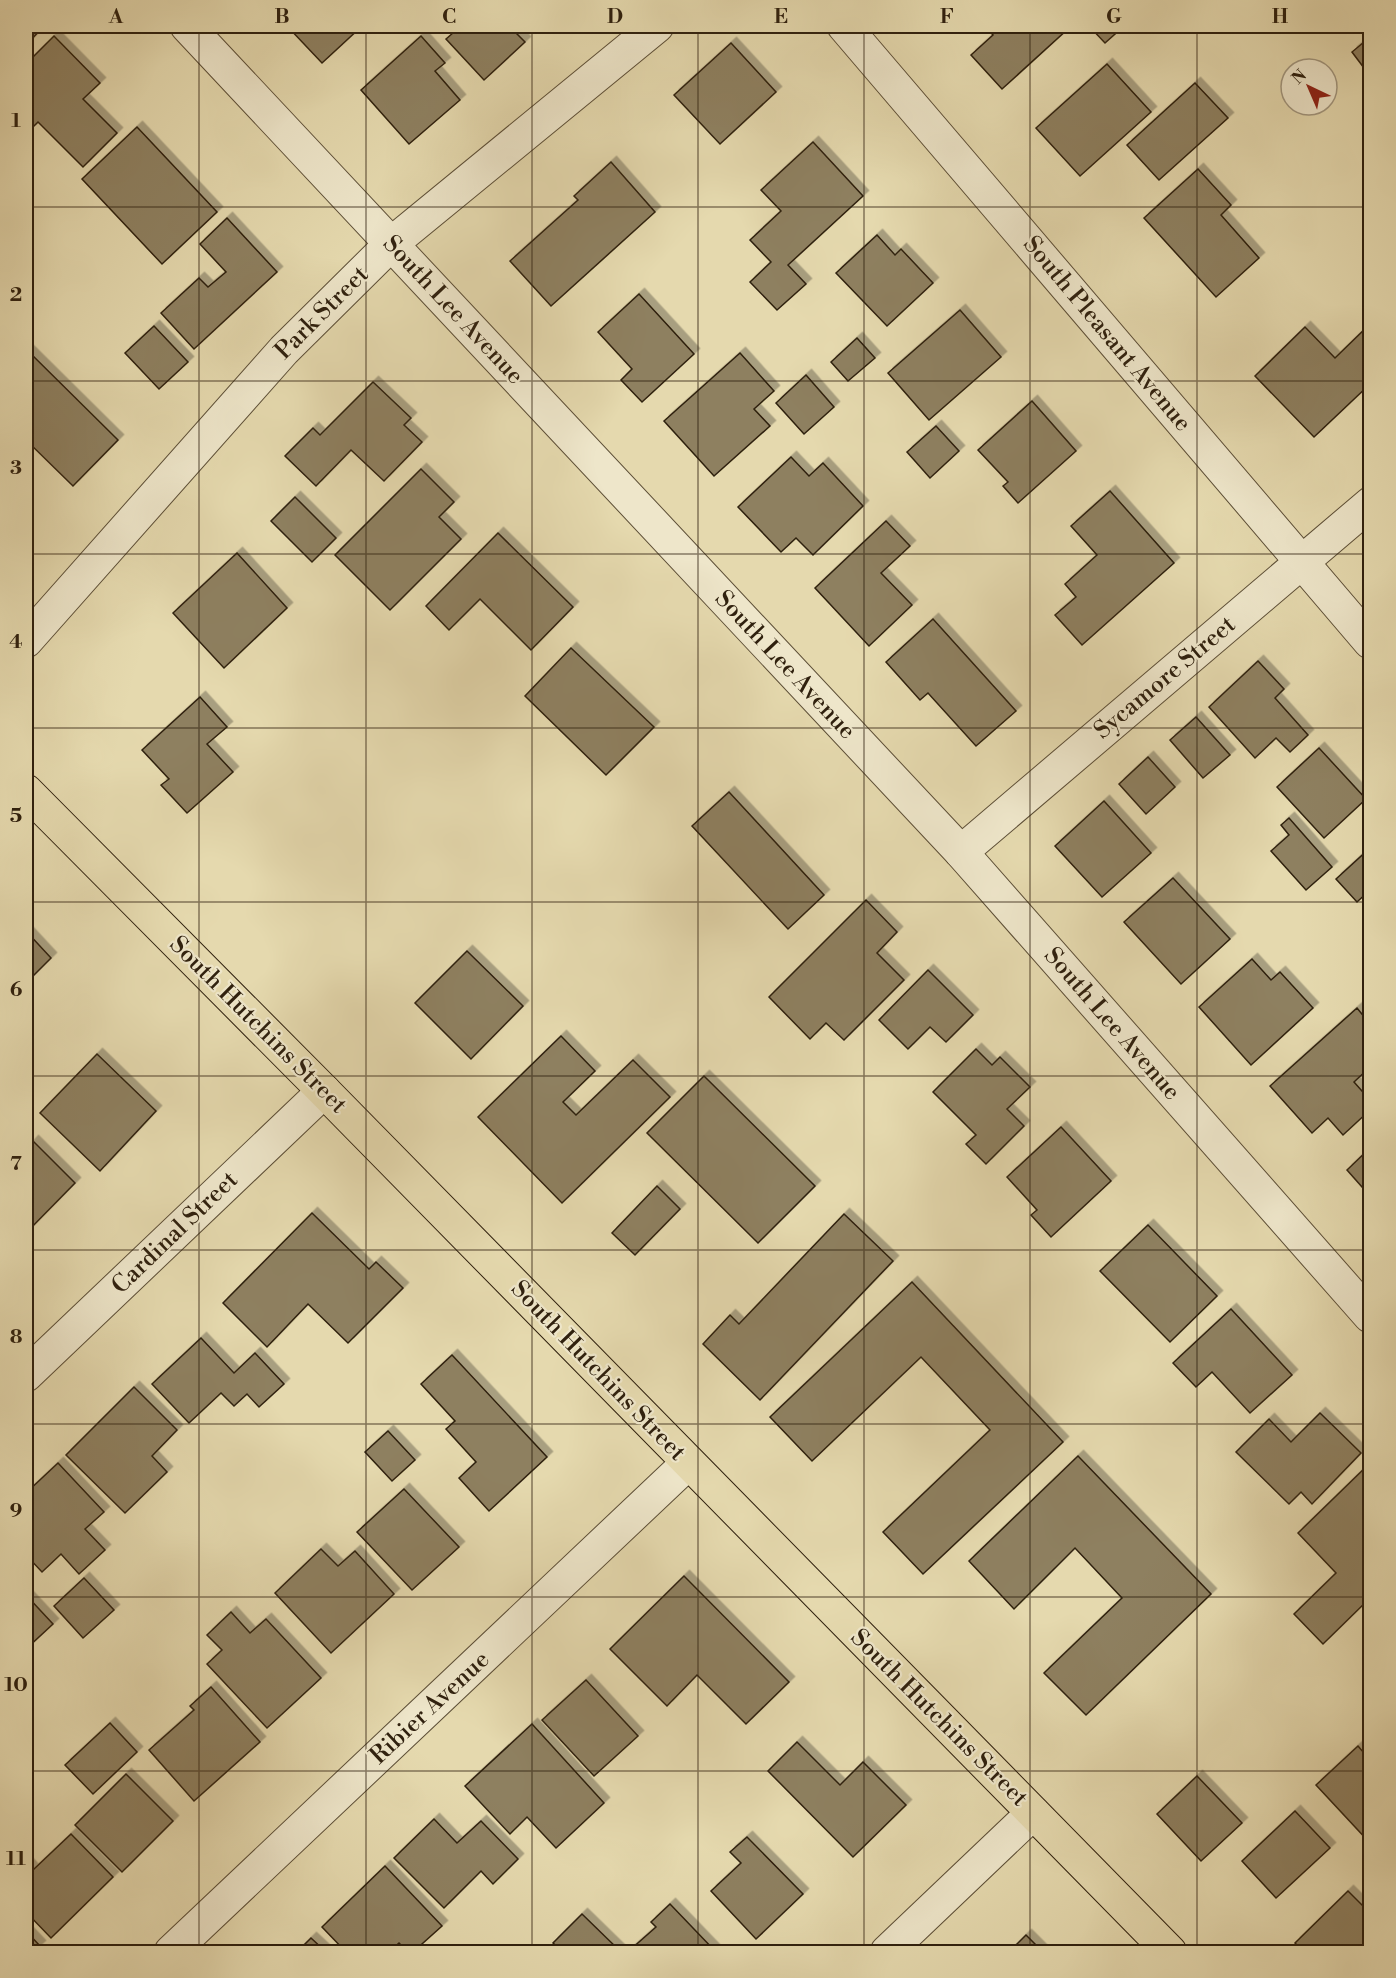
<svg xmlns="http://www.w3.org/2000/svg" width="1396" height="1978" font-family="'Libre Bodoni',serif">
<defs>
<filter id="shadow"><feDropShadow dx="5.5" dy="-5.5" stdDeviation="0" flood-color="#0004"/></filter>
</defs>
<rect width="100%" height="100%" fill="#e5d9ae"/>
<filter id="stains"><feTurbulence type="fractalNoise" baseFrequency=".00333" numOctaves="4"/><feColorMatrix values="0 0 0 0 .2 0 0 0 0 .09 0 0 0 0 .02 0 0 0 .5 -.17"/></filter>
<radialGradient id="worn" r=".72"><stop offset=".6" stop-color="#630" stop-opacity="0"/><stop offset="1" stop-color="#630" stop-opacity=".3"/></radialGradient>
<g fill="#8e8061" stroke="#2f200e" stroke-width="1.5" filter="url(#shadow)">
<polygon points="26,26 44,26 26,45"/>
<polygon points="287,26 362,26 322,63"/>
<polygon points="461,26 509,26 525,42 484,80 446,39"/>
<polygon points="985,26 1067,26 1069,28 1002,89 971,55 993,35"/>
<polygon points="1089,26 1124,26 1105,43"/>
<polygon points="54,36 100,83 83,99 117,133 83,167 38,122 30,130 26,126 26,64"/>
<polygon points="421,36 445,63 435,71 460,100 409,144 361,90"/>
<polygon points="1370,37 1370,76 1352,52"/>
<polygon points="731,43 776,92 720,144 674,95"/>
<polygon points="1107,64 1151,112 1080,176 1036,128"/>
<polygon points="1195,83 1228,118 1159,180 1127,145"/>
<polygon points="137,127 217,212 162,264 82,179"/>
<polygon points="813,142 863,196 788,265 806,284 777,310 750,282 771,262 750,240 781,211 761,190"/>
<polygon points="611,162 655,212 551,306 510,261 578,200 574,196"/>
<polygon points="1198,169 1231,205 1221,215 1259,258 1216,297 1144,218"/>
<polygon points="227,218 277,272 194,349 161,313 199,278 208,287 226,272 200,244"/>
<polygon points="877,235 895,255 901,249 933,283 887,326 836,273"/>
<polygon points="639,294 694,354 642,402 621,380 632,369 598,332"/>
<polygon points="960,310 1001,357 929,420 888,373"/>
<polygon points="1370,324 1370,384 1314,437 1255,376 1305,327 1335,358"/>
<polygon points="154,326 188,362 159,389 125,353"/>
<polygon points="857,338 875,358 848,381 831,362"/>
<polygon points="26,349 118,440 73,486 26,440"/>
<polygon points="740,353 774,391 754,409 770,426 714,476 664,421"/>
<polygon points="806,375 834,407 804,434 776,403"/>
<polygon points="373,382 411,418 404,425 422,442 384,481 351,450 316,486 285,456 313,428 320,435"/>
<polygon points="1032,401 1076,451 1018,503 1003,486 1008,482 978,450"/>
<polygon points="936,426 959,451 930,478 907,452"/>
<polygon points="791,457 809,476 823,463 863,506 813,555 796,538 781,552 738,507"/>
<polygon points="421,469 454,502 439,517 461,539 390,610 335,555"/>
<polygon points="1110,491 1174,563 1082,645 1055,615 1076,597 1065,584 1097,555 1071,526"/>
<polygon points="295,497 336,538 312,562 271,521"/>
<polygon points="886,521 910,546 881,573 912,605 869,646 815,588"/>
<polygon points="498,533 573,607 531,650 480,599 449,630 426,606"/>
<polygon points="237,553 287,608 224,668 173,613"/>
<polygon points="933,619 1016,711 976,746 928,693 920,700 886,662"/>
<polygon points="571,648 654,727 606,775 525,696"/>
<polygon points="1258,661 1284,689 1275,698 1308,735 1290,752 1276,738 1255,758 1209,707"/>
<polygon points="200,697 227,727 207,744 233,772 187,813 161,785 169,779 142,750"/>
<polygon points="1196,717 1230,755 1203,778 1170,740"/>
<polygon points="1319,748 1366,799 1324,838 1277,787"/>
<polygon points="1148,757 1175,787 1146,814 1119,784"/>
<polygon points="729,792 824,895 788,929 692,826"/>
<polygon points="1104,801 1151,853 1102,897 1055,846"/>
<polygon points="1289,818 1332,867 1306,890 1271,851 1289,835 1281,825"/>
<polygon points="1370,848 1370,890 1357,902 1336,879"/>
<polygon points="1173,878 1230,939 1181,984 1124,922"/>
<polygon points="866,900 897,932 877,953 904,980 844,1040 826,1023 810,1039 769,997"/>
<polygon points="26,931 51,958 26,983"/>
<polygon points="467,951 523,1006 471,1059 415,1003"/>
<polygon points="1252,959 1271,980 1280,972 1313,1008 1251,1065 1199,1007"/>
<polygon points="928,970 973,1015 946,1042 930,1027 908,1049 879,1020"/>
<polygon points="1357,1008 1370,1024 1370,1067 1354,1082 1370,1100 1370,1110 1343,1135 1328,1118 1312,1133 1270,1086"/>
<polygon points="561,1036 595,1071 563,1102 576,1115 633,1060 670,1097 562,1203 478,1117"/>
<polygon points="976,1049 992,1065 1000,1057 1030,1087 1007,1109 1024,1126 986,1164 966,1144 976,1135 933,1092"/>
<polygon points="97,1054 156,1111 100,1171 40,1113"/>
<polygon points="704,1076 815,1186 758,1243 647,1133"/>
<polygon points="1061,1127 1111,1181 1051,1237 1031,1215 1037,1210 1007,1177"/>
<polygon points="33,1141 75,1183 26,1233 26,1149"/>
<polygon points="1370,1148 1370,1196 1347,1170"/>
<polygon points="657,1186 680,1209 635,1255 612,1233"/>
<polygon points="312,1213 369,1269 376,1262 403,1288 348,1343 308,1304 267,1347 223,1303"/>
<polygon points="844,1214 893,1261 760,1400 703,1344 730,1315 739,1324"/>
<polygon points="1148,1225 1217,1296 1170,1342 1100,1271"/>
<polygon points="912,1282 1063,1442 923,1574 883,1532 990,1430 921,1357 812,1461 770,1417"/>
<polygon points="1231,1309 1292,1375 1250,1413 1212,1372 1196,1387 1173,1363"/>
<polygon points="201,1338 234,1373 255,1353 284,1384 259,1407 247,1394 234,1406 221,1393 189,1423 152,1384"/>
<polygon points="452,1355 547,1457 489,1511 459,1478 476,1462 446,1429 455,1421 421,1384"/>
<polygon points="134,1387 177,1430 152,1456 167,1472 125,1513 66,1455"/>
<polygon points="1320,1413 1361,1453 1312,1504 1301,1492 1289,1504 1236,1452 1269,1419 1291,1442"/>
<polygon points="388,1431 415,1460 392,1481 365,1452"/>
<polygon points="1078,1456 1211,1594 1086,1715 1044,1673 1122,1598 1075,1548 1014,1609 969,1561"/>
<polygon points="58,1463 104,1512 85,1529 105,1550 79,1574 61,1554 42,1572 26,1555 26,1493"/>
<polygon points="1370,1463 1370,1562 1366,1567 1370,1572 1370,1598 1323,1644 1294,1614 1336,1573 1298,1533"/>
<polygon points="404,1489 459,1547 412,1590 357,1532"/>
<polygon points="321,1549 338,1566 355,1551 394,1594 331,1653 275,1593"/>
<polygon points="684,1576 789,1682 746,1724 697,1675 667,1706 610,1649"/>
<polygon points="84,1578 114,1610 83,1638 54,1606"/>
<polygon points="26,1595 53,1624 26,1649"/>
<polygon points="231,1612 250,1633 266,1619 321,1678 267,1728 207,1664 222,1650 207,1635"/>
<polygon points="586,1680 638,1736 594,1776 542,1720"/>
<polygon points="211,1687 260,1742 194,1801 149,1750 194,1710 190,1706"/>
<polygon points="110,1723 137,1752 93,1794 65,1765"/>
<polygon points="532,1724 604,1803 556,1848 527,1817 510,1834 465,1786"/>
<polygon points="797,1742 840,1785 863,1762 906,1805 853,1857 768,1771"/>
<polygon points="1358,1746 1370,1760 1370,1843 1316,1785"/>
<polygon points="126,1774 173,1821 122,1872 75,1825"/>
<polygon points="1197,1776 1242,1823 1201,1861 1157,1814"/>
<polygon points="1295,1811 1330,1848 1276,1898 1242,1861"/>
<polygon points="434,1819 457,1843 481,1821 518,1859 493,1884 481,1871 444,1908 394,1858"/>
<polygon points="71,1834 113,1877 51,1938 26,1912 26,1862 33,1870"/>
<polygon points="747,1837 803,1894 756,1939 711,1891 741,1863 730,1852"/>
<polygon points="385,1866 442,1926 413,1952 408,1952 399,1943 389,1952 346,1952 322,1927"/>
<polygon points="1348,1891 1370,1913 1370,1938 1356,1952 1304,1952 1295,1943"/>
<polygon points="670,1904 716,1952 632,1952 630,1950 656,1927 651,1922"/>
<polygon points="582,1914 621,1952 563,1952 553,1943"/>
<polygon points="26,1931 40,1946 33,1952 26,1952"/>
<polygon points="1026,1935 1043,1952 1009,1952"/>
<polygon points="311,1938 326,1952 297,1952"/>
</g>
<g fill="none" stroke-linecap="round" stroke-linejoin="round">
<defs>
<g id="minor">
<polyline points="187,26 961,852 1370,1316"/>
<polyline points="844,26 1370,642"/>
<polyline points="26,641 284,350 391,244 657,26"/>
<polyline points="961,852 1370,504"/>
<polyline points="26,1375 324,1091"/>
<polyline points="171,1952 688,1463"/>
<polyline points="887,1952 1033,1813"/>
</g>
<polyline id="major" points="26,791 324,1091 1170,1952"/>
</defs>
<use href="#minor" stroke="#5c4e36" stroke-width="35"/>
<use href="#major" stroke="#2f200e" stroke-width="35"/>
<use href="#minor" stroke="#eee6ca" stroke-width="33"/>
<use href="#major" stroke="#e5d9ae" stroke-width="33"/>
</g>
<path fill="none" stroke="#2f200e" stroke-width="1.5" stroke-opacity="0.55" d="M199,26V1952M366,26V1952M532,26V1952M698,26V1952M864,26V1952M1030,26V1952M1197,26V1952M26,207H1370M26,381H1370M26,554H1370M26,728H1370M26,902H1370M26,1076H1370M26,1250H1370M26,1424H1370M26,1597H1370M26,1771H1370"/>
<g text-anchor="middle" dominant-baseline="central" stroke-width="4.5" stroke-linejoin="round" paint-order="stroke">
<g font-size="24" fill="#2f200e" stroke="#eee6ca">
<text transform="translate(453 310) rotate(47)">South Lee Avenue</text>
<text transform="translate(322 313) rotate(-45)">Park Street</text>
<text transform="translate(1107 334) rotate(50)">South Pleasant Avenue</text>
<text transform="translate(785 665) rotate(47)">South Lee Avenue</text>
<text transform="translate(1165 678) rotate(-40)">Sycamore Street</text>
<text transform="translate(1112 1024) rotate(49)">South Lee Avenue</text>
<text transform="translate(258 1025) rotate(45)">South Hutchins Street</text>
<text transform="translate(175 1233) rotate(-44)">Cardinal Street</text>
<text transform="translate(598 1371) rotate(46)">South Hutchins Street</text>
<text transform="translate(430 1708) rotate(-43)">Ribier Avenue</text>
<text transform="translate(939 1718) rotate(45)">South Hutchins Street</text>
</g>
</g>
<rect width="1396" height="1978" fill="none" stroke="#e5d9ae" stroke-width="66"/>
<g transform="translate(1309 87) rotate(316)"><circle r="28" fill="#eee6ca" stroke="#a2977f" stroke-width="1.5"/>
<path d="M0-4.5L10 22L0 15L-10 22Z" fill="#8f2418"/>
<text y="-9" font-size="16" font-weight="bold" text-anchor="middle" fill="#2f200e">N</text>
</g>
<rect x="33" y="33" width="1330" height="1912" fill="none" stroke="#2f200e" stroke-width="2"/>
<g font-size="20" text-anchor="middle" font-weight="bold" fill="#2f200e">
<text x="116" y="23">A</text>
<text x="282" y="23">B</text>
<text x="449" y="23">C</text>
<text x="615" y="23">D</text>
<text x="781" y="23">E</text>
<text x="947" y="23">F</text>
<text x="1114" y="23">G</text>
<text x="1280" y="23">H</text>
<text x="16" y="127">1</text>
<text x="16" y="301">2</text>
<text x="16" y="474">3</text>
<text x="16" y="648">4</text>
<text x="16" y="822">5</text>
<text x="16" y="996">6</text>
<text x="16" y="1170">7</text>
<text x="16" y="1343">8</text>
<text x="16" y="1517">9</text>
<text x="16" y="1691">10</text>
<text x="16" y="1865">11</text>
</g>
<rect width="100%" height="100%" filter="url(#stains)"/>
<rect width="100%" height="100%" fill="url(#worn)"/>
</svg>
